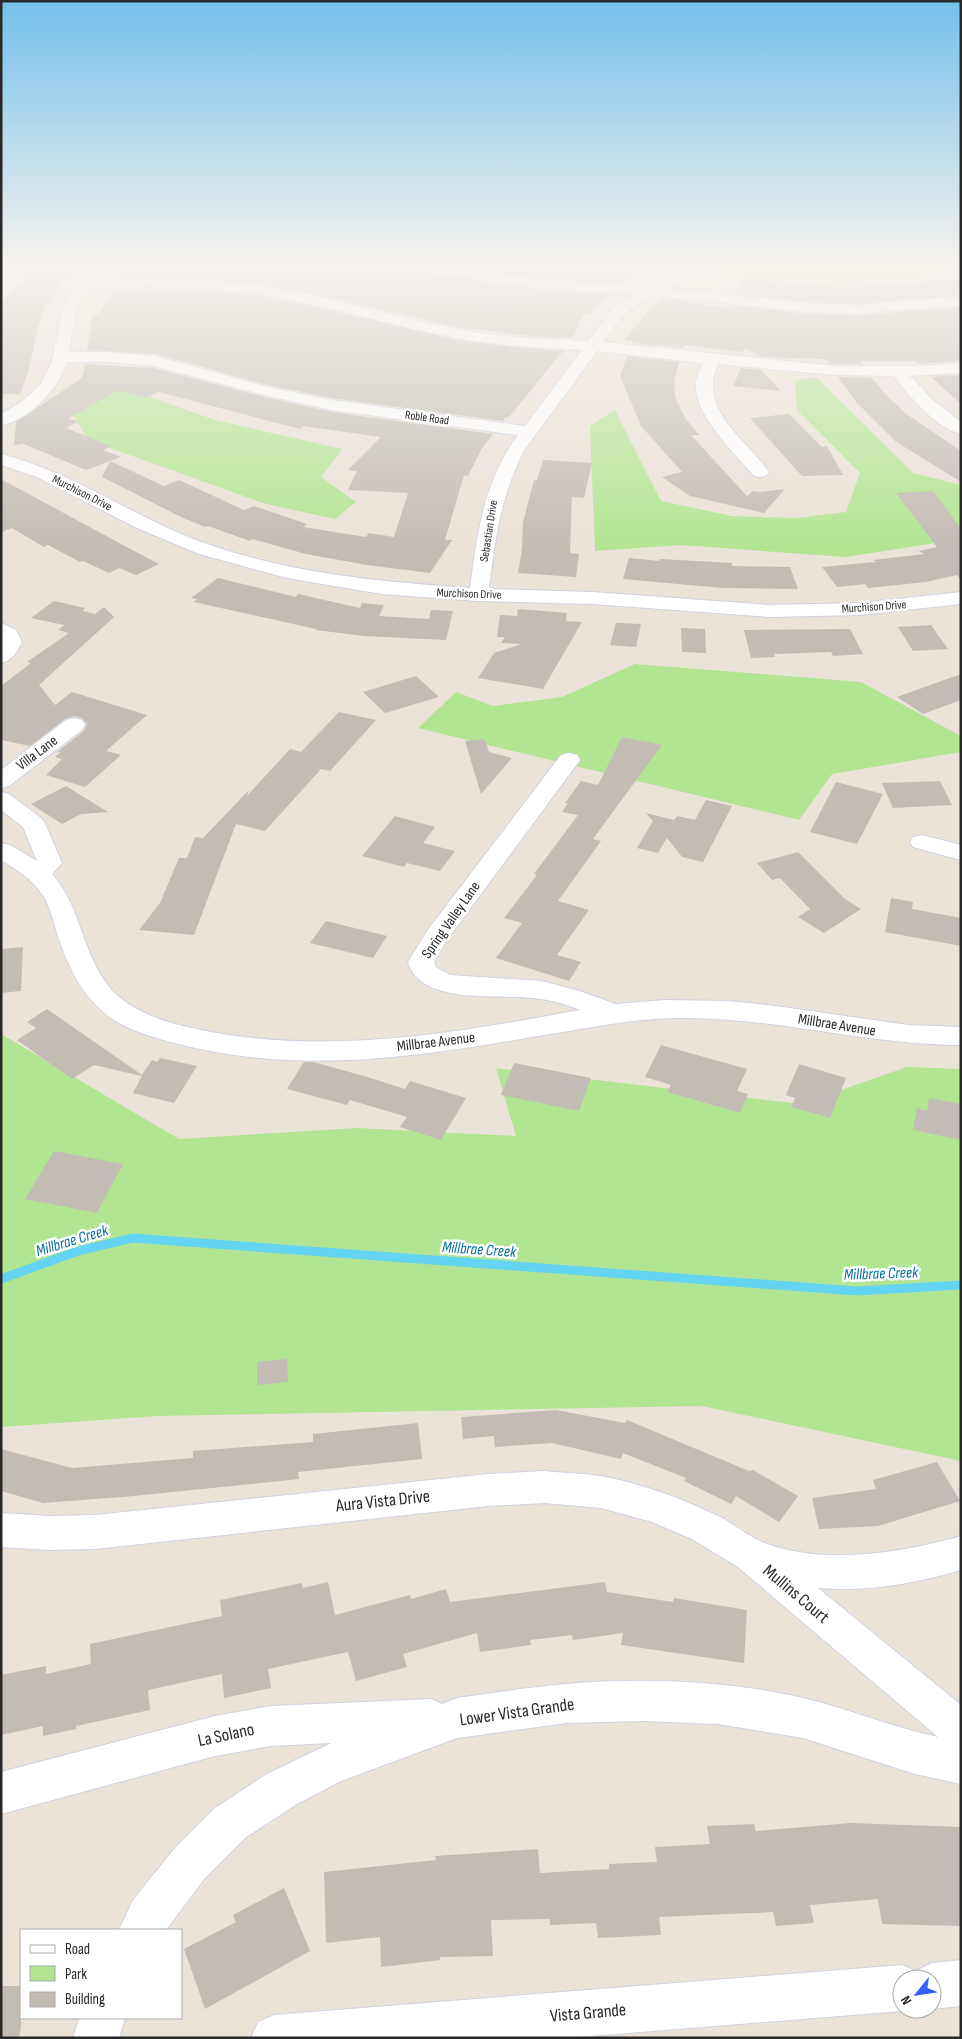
<svg xmlns="http://www.w3.org/2000/svg" width="962" height="2039" font-family="'Sofia Sans Condensed',sans-serif">
<rect width="100%" height="100%" fill="#ebe2d8"/>
<g fill="#b2e592">
<polygon points="726,263 961,263 961,270 896,280 881,277 850,283 705,272"/>
<polygon points="816,377 913,473 961,485 961,539 846,557 681,545 595,551 590,426 615,410 661,501 732,516 796,518 846,512 860,473 797,410 795,381"/>
<polygon points="125,388 215,420 342,449 321,477 356,502 335,519 266,504 88,440 64,398"/>
<polygon points="635,664 861,682 961,736 961,752 832,774 799,820 418,728 456,692 493,706 562,697"/>
<polygon points="1,1034 179,1139 357,1128 516,1136 496,1068 801,1104 907,1067 961,1069 961,1461 702,1406 157,1416 1,1427"/>
</g>
<g fill="none" stroke-linecap="round" stroke-linejoin="round">
<polyline stroke="#65d4f3" stroke-width="9" points="1,1279 78,1251 132,1238 857,1291 961,1285"/>
</g>
<g fill="#c3bcb5">
<polygon points="45,263 77,265 57,289 49,304 46,304 39,324 28,372 20,394 1,394 1,302 36,267 41,267"/>
<polygon points="126,263 380,263 449,278 453,275 513,287 610,294 590,314 583,313 573,338 522,335 456,327 310,293 260,284 199,278 120,277"/>
<polygon points="474,263 560,263 637,267 621,283 513,275 469,266"/>
<polygon points="744,278 779,282 777,287 838,285 840,288 961,278 961,295 862,303 808,302 736,294"/>
<polygon points="114,289 197,290 260,296 309,305 457,340 503,346 563,351 509,417 506,417 503,421 331,398 268,385 156,354 87,350 93,314 99,314"/>
<polygon points="660,298 686,300 688,303 730,308 731,305 808,314 862,315 961,307 961,361 919,364 914,361 860,361 863,364 829,364 826,359 790,358 790,359 758,356 745,348 742,352 685,345 684,348 632,343 633,341 624,340"/>
<polygon points="627,356 679,362 674,382 675,397 685,418 699,435 691,435 747,496 753,491 760,492 785,489 764,513 690,496 662,477 682,472 641,426 620,376"/>
<polygon points="85,364 154,368 260,396 331,412 493,434 482,448 468,476 464,475 445,540 452,540 430,573 367,565 306,554 252,539 250,541 208,526 205,527 181,517 102,477 110,461 164,486 179,480 244,510 254,506 307,524 303,527 366,537 369,533 394,537 408,493 348,490 357,471 348,470 381,437 303,426 300,429 159,392 146,398 118,390 68,419 79,421 66,428 111,446 103,450 121,457 86,470 24,444 14,445 16,422 82,378"/>
<polygon points="741,368 761,370 781,391 733,386"/>
<polygon points="961,375 961,404 931,377"/>
<polygon points="838,377 872,378 885,394 905,413 961,451 961,482 895,441 856,402"/>
<polygon points="789,414 822,447 827,446 843,475 802,476 750,418"/>
<polygon points="543,460 592,463 584,498 572,497 570,553 579,554 576,577 518,573 522,549 523,522 534,480 537,480"/>
<polygon points="1,479 123,545 159,564 136,575 119,568 109,573 83,561 80,562 48,545 44,547 12,528 1,532"/>
<polygon points="933,491 961,529 961,580 957,575 926,582 868,588 865,584 837,587 822,567 876,562 873,560 924,554 919,551 937,547 896,493"/>
<polygon points="629,558 659,561 660,559 732,563 732,566 790,567 798,589 722,588 623,579"/>
<polygon points="218,578 296,597 298,594 360,608 362,603 384,605 379,616 429,619 431,610 453,611 446,640 364,636 316,630 316,629 194,602 197,599 191,598"/>
<polygon points="54,601 85,608 79,615 83,611 95,614 104,607 114,617 39,685 55,705 72,692 147,715 106,751 121,755 85,787 46,775 62,759 55,757 61,752 57,752 84,731 87,724 82,718 74,716 65,719 30,746 1,740 1,686 31,663 27,662 69,633 58,630 64,625 31,618"/>
<polygon points="518,609 567,613 566,621 582,622 543,689 478,678 494,653 522,644 501,643 505,637 497,637 500,615 517,616"/>
<polygon points="616,623 641,624 636,647 610,645"/>
<polygon points="931,625 948,649 913,651 898,627"/>
<polygon points="681,628 705,629 706,653 682,652"/>
<polygon points="850,629 863,654 833,656 831,652 774,654 775,657 751,658 744,630"/>
<polygon points="961,674 961,700 923,714 897,697"/>
<polygon points="416,676 439,697 385,713 363,692"/>
<polygon points="339,712 376,720 330,771 321,769 265,831 236,824 194,935 139,930 160,903 179,858 187,858 195,837 203,838 249,790 247,796 290,749 301,752"/>
<polygon points="622,737 662,745 593,839 601,841 558,901 589,910 557,955 581,962 569,981 496,958 522,923 504,918 537,875 534,874 578,815 562,812 568,803 565,803 581,781 598,785"/>
<polygon points="485,739 489,752 512,758 481,794 465,741"/>
<polygon points="940,781 952,805 893,808 882,783"/>
<polygon points="836,782 883,794 857,844 810,832"/>
<polygon points="66,786 108,812 81,814 62,824 31,804"/>
<polygon points="706,800 732,806 703,862 682,857 667,838 658,853 637,848 653,821 646,813 674,820 677,816 695,820"/>
<polygon points="395,816 435,827 423,843 455,851 440,871 407,863 404,867 362,856"/>
<polygon points="798,852 845,899 861,909 824,933 798,917 810,909 780,878 772,880 757,863"/>
<polygon points="891,898 913,902 912,909 961,918 961,946 885,932"/>
<polygon points="326,921 387,936 373,958 310,943"/>
<polygon points="23,947 21,991 1,993 1,949"/>
<polygon points="47,1009 142,1075 152,1060 157,1062 160,1058 197,1066 174,1103 133,1093 142,1076 94,1065 72,1079 17,1040 36,1028 27,1022"/>
<polygon points="661,1045 747,1069 737,1091 748,1094 740,1113 667,1092 671,1085 645,1077"/>
<polygon points="304,1062 313,1062 364,1076 405,1089 410,1081 466,1098 441,1140 400,1127 407,1117 350,1100 347,1105 287,1089"/>
<polygon points="514,1063 591,1078 579,1111 501,1095"/>
<polygon points="799,1064 846,1078 830,1118 791,1107 795,1098 786,1095"/>
<polygon points="929,1098 961,1104 961,1140 913,1130 917,1108 927,1111"/>
<polygon points="54,1151 123,1164 97,1213 25,1199"/>
<polygon points="287,1359 288,1382 257,1385 257,1362"/>
<polygon points="556,1410 625,1423 627,1420 749,1471 753,1470 798,1496 779,1522 736,1496 731,1504 684,1481 686,1478 623,1453 621,1459 552,1443 495,1447 494,1436 463,1439 461,1417"/>
<polygon points="418,1423 422,1459 298,1472 299,1479 134,1496 43,1503 1,1491 1,1449 72,1468 193,1458 193,1451 313,1442 313,1434"/>
<polygon points="937,1462 960,1501 878,1526 819,1529 812,1498 876,1489 873,1480"/>
<polygon points="328,1582 335,1615 410,1595 411,1599 446,1589 450,1602 605,1582 607,1592 673,1602 674,1598 747,1610 744,1663 621,1645 623,1633 573,1640 572,1635 530,1640 531,1645 480,1652 477,1633 403,1654 407,1667 356,1681 348,1652 268,1669 271,1688 224,1698 222,1674 148,1690 150,1710 76,1726 76,1729 43,1736 43,1726 1,1735 1,1675 46,1666 46,1674 91,1664 90,1644 222,1616 220,1600 302,1583 303,1588"/>
<polygon points="851,1823 961,1827 961,1926 882,1924 878,1899 810,1905 814,1923 776,1926 773,1912 659,1917 661,1935 598,1938 596,1923 550,1925 550,1919 491,1920 493,1956 440,1957 440,1960 381,1967 380,1937 326,1943 324,1872 436,1860 435,1856 538,1849 540,1873 609,1869 609,1864 657,1862 655,1847 710,1844 707,1826 754,1824 756,1831"/>
<polygon points="284,1888 310,1951 205,2009 184,1949 236,1922 233,1915"/>
<polygon points="1,1986 21,1986 21,2027 19,2038 1,2038"/>
</g>
<g fill="none" stroke-linecap="round" stroke-linejoin="round">
<defs>
<g id="minor">
<path d="M97,263H112L97,279C152,278 206,278 260,286C326,295 390,317 456,329C500,338 544,338 588,341L613,309L634,294L513,285L423,267L416,263H443L513,277L650,287L701,263H719L717,266L668,289L808,304L862,305L961,297V305L862,313L808,312L654,295C629,307 618,321 603,342L835,366H919L961,363V373L910,376L933,400L961,422V434C936,428 909,396 894,376L835,375L718,364C697,410 746,439 769,472L766,476L760,477L754,476C734,453 692,413 696,381C697,375 701,368 703,363L597,351L525,449C501,493 495,540 489,589L592,592L770,605L859,603L961,592V604L859,615L770,617L592,604L479,601L382,594L287,578L199,554L137,528L37,477L1,465V454C76,473 140,522 213,546C296,574 383,582 470,588C477,534 484,480 518,435L331,410L260,394L154,366L109,362H67C58,390 31,418 1,426V414C39,393 49,380 57,338C59,328 60,318 63,308C68,290 84,276 97,263ZM90,287C147,286 204,286 260,294C327,304 391,326 457,338C498,346 540,347 582,350L525,426L331,400L268,387L155,356L109,352H69L77,307Z"/>
<path d="M1,623L16,630L22,642C17,652 13,660 1,663Z"/>
<polygon points="74,718 82,720 85,725 82,730 9,786 1,788 1,770 66,720"/>
<path d="M569,753L577,755L580,760L447,940L434,962L436,967L450,975L542,981L579,991L616,1004L665,1000L729,1001L776,1006L908,1025L961,1027V1045C865,1045 772,1016 675,1018C629,1019 584,1029 538,1036C429,1055 316,1073 205,1050C177,1044 145,1037 119,1023C86,1004 68,969 57,933C53,920 50,906 42,894C32,879 16,869 1,860V843L10,845L37,861L23,827L1,810V792L9,794L41,818L45,823L62,863L52,874C84,909 82,964 118,996C141,1016 172,1024 201,1030C327,1056 456,1033 580,1010C565,1004 549,999 532,998C497,994 420,1005 408,962L427,931L561,755Z"/>
<polygon points="922,835 961,845 961,860 913,847 910,842 913,837"/>
<path d="M544,1471C563,1473 582,1473 601,1476C640,1483 680,1498 716,1515C732,1522 746,1535 762,1542C820,1566 903,1553 961,1536V1570C914,1584 867,1592 818,1588L961,1705V1784L915,1774L803,1738L718,1724L642,1721L567,1723L457,1738L341,1781L297,1804L245,1838L205,1878L166,1930H119L133,1900L175,1848L215,1808L267,1774L331,1743L271,1746L215,1756L1,1814V1772L215,1716L271,1706L431,1699L442,1704L457,1698C493,1693 529,1687 566,1684C638,1677 733,1681 803,1698C849,1709 892,1727 938,1737L738,1567L692,1539L652,1522L601,1508L544,1503L488,1506L95,1549L49,1550L1,1547V1513L49,1516L95,1515L488,1474Z"/>
<polygon points="961,1960 961,2006 932,2009 932,1979 902,1979 902,2009 906,2009 902,2011 566,2038 251,2038 258,2022 274,2015 902,1965 916,1971 932,1963"/>
<polygon points="79,2018 125,2018 119,2038 73,2038"/>
</g>
</defs>
<use href="#minor" stroke="#ced2e2" stroke-width="2"/>
<use href="#minor" fill="#fff" fill-rule="evenodd"/>
</g>
<linearGradient id="sky" x2="0" y2="1"><stop stop-color="#73c1ec"/><stop offset="0.48" stop-color="#f6f2ed"/><stop offset="1" stop-color="#f6f2ed" stop-opacity="0"/></linearGradient>
<rect width="962" height="548" fill="url(#sky)"/>
<g text-anchor="middle" dominant-baseline="central" stroke-width="5" stroke-linejoin="round" paint-order="stroke">
<g font-size="12" fill="#282828" stroke="#fff">
<text transform="translate(427 418) rotate(8)">Roble Road</text>
<text transform="translate(82 493) rotate(27)">Murchison Drive</text>
<text transform="translate(489 531) rotate(-81)">Sebastian Drive</text>
<text transform="translate(469 594) rotate(2)">Murchison Drive</text>
<text transform="translate(874 607) rotate(-4)">Murchison Drive</text>
</g>
<g font-size="15" fill="#282828" stroke="#fff">
<text transform="translate(37 753) rotate(-37)">Villa Lane</text>
<text transform="translate(451 920) rotate(-55)">Spring Valley Lane</text>
<text transform="translate(837 1025) rotate(9)">Millbrae Avenue</text>
<text transform="translate(436 1042) rotate(-7)">Millbrae Avenue</text>
</g>
<g font-size="16" font-style="italic" fill="#076f9d" stroke="#fff">
<text transform="translate(72 1241) rotate(-17)">Millbrae Creek</text>
<text transform="translate(479 1250) rotate(4)">Millbrae Creek</text>
<text transform="translate(881 1274) rotate(-2)">Millbrae Creek</text>
</g>
<g font-size="18" fill="#282828" stroke="#fff">
<text transform="translate(383 1501) rotate(-6)">Aura Vista Drive</text>
<text transform="translate(796 1594) rotate(40)">Mullins Court</text>
<text transform="translate(517 1712) rotate(-8)">Lower Vista Grande</text>
<text transform="translate(226 1735) rotate(-12)">La Solano</text>
<text transform="translate(588 2013) rotate(-5)">Vista Grande</text>
</g>
</g>
<rect width="962" height="2039" fill="none" stroke="#282828" stroke-width="5"/>
<rect x="20" y="1929" width="162" height="90" fill="#ffffff" stroke="#a9a9a9"/>
<rect x="30" y="1945" width="25" height="8" fill="#ffffff" stroke="#a9a9a9"/>
<text x="65" y="1954" font-size="15" fill="#282828">Road</text>
<rect x="30" y="1966" width="25" height="15" fill="#b2e592" stroke="#a9a9a9"/>
<text x="65" y="1979" font-size="15" fill="#282828">Park</text>
<rect x="30" y="1992" width="25" height="15" fill="#c3bcb5" stroke="#a9a9a9"/>
<text x="65" y="2004" font-size="15" fill="#282828">Building</text>
<g transform="translate(917 1994) rotate(240)"><circle r="24" fill="#ffffff" stroke="#a9a9a9"/>
<path d="M0-4L9 19L0 12L-9 19Z" fill="#3261ff"/>
<text y="-8" font-size="14" font-weight="bold" text-anchor="middle" fill="#282828">N</text>
</g>
</svg>
